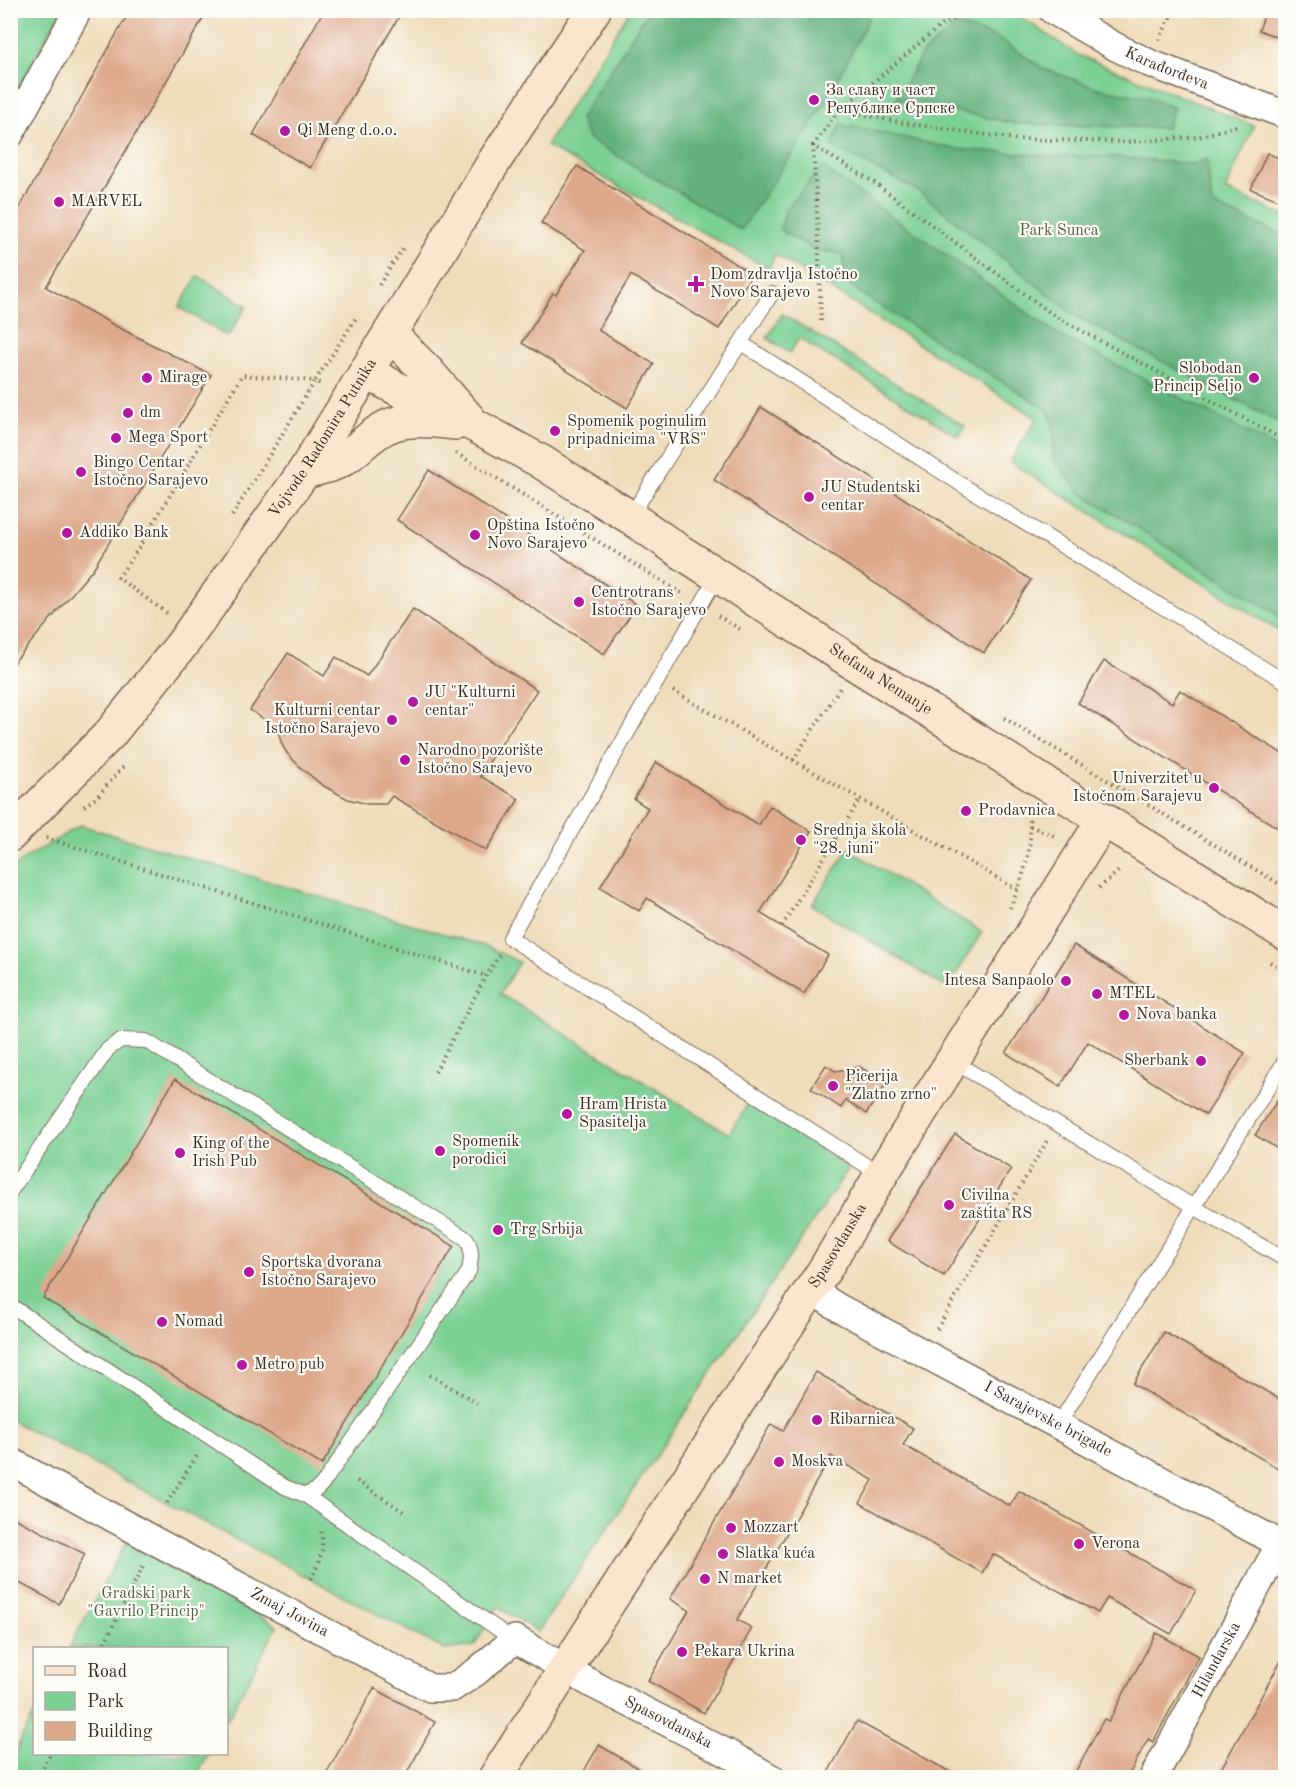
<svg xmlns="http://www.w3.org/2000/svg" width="1296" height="1788" font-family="'Old Standard TT',serif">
<rect width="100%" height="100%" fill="#fdfcf7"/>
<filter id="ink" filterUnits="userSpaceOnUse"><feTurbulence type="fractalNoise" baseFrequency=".0167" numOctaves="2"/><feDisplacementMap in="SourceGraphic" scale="12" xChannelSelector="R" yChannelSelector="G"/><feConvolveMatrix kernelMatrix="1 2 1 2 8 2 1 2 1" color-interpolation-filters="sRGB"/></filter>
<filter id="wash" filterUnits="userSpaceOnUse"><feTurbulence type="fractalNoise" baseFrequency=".008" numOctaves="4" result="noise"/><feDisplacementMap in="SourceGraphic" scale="24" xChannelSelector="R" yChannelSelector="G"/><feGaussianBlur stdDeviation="1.35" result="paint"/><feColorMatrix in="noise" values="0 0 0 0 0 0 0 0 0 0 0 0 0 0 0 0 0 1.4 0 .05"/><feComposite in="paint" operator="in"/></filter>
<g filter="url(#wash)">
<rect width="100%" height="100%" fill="#efdcba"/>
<g fill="#7bd094" stroke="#5b7d59" stroke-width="1.5">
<polygon points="11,10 61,11 11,103 10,11"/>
<polygon points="630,10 1012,11 1078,55 1254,126 1225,190 1285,216 1285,635 1010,462 1037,418 775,254 769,269 546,146"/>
<polygon points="198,276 247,306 228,337 179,307"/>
<polygon points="782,314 965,426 959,437 799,338 790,353 767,338"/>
<polygon points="80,825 488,947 519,962 500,994 729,1134 749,1102 849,1168 538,1632 498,1607 474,1646 445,1650 11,1420 10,870 20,862"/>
<polygon points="848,849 982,932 947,988 812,905"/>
<polygon points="127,1541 277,1626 227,1721 226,1648 69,1648"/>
<polygon points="34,1714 34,1754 209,1754 196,1777 11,1777 11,1760"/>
</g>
<g fill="#64b27e" stroke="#506e4e" stroke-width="1.5">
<polygon points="854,10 869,18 825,104 741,230 588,138 580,119 648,11"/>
<polygon points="956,25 996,37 1044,69 1101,89 1151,98 1174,108 1167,128 1017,124 896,99 923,53"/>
<polygon points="841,124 955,149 1052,156 1118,157 1193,164 1207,159 1212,205 1285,236 1285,426 1076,316 918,191 832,146"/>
<polygon points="822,167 1059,335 1285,452 1285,620 1080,492 1053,460 1054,431 1048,410 866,297 847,282 842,254 815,250 780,230 786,209"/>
</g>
<g id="blocks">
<g fill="#dea98b">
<polygon points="130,10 208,10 46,287 112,324 211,375 93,569 10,667 10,225"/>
<polygon points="324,10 403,10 310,168 253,135"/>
<polygon points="1266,10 1286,10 1286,41 1259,30"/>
<polygon points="1267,153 1286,161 1286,203 1251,189"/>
<polygon points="577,166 752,274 719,329 631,275 598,330 654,364 627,408 522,343 553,293 556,295 585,250 541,223"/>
<polygon points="761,407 1031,580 984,653 714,480"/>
<polygon points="429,470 637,605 604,654 397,520"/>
<polygon points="413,609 537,690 480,776 519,799 486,851 392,796 386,804 367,804 348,799 322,785 300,767 287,753 282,745 277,728 250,710 288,653 324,676 336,657 367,676"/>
<polygon points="1104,661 1172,703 1180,690 1286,756 1286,833 1078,703"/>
<polygon points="656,762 759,825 770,806 811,831 760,913 828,955 804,994 647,898 639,911 600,887 648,808 634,799"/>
<polygon points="1074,945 1245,1053 1206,1115 1088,1042 1060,1087 1006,1053"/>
<polygon points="826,1065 835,1071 860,1067 886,1084 866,1114 846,1100 841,1108 811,1088"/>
<polygon points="175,1079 454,1246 322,1465 43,1298"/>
<polygon points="1286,1087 1286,1154 1255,1135"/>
<polygon points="955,1134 1011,1169 944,1276 887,1241"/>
<polygon points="1164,1332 1286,1403 1286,1473 1133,1384"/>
<polygon points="816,1372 913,1428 903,1445 1010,1506 1019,1491 1196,1590 1171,1634 1107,1598 1098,1613 993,1554 982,1573 860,1503 873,1480 831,1456 737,1620 752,1628 704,1713 648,1681 689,1610 670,1599 771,1424 783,1431"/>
<polygon points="10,1516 85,1554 59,1604 10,1578"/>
<polygon points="1156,1633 1199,1656 1153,1742 1148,1739 1127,1778 1072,1778 1104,1719 1109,1721"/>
<polygon points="1286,1652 1286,1778 1216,1778"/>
<polygon points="374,1688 435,1722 404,1778 324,1778"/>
<polygon points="857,1721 961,1778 825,1778"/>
<polygon points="599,1745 655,1778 580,1778"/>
</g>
</g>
</g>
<g filter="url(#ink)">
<use href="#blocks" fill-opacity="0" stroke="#7a6855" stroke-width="1.5"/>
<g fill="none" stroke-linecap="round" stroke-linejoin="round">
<defs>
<g id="lane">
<polyline points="741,343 962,485 1286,682"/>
<polyline points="630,517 772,293"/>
<polyline points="718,575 510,938 881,1175"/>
<polyline points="953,1061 1194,1207 1286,1260"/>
<path d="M10,1192L108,1049L121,1040L146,1041L467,1239C473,1250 471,1259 469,1271L324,1482L316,1490L305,1495L285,1487L10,1305"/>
<polyline points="1058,1425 1286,1059"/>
<polyline points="305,1495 502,1632 515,1639"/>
</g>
<g id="street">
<path id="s1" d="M1052,10L1116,47L1149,63L1286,115"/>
<polyline points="10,134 78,10"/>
<path id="s2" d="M811,1290L839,1308L1286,1547"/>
<path id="s3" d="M10,1461L155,1541L430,1688H452L476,1672L515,1639L594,1685L729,1754L771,1778"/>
<path id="s4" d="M1153,1778L1280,1544"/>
</g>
<g id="secondary">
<polyline points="390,334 428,372 469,419"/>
<path id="s5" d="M366,372L428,405L474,425L540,461L587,491L630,517L681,552L855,664L1286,934"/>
<path d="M304,472C319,468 335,466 348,456C363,445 375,430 394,424C414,418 436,421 456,423"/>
<path id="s6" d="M10,835L109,735L183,643L304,472L409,302L495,160L594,10"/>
<path id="s7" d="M495,1778L789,1323L825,1269L881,1175L1104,819"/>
</g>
</defs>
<use href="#lane" stroke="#7a6855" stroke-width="16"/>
<use href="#street" stroke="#7a6855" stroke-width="30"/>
<use href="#secondary" stroke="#7a6855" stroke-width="36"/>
<g stroke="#7a6855" stroke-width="4" stroke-dasharray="1.5 4.5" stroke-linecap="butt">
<polyline points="1159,40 1174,10"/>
<polyline points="840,110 939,27 969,10"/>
<polyline points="813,146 839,110 904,123 1015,139 1123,142 1198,137 1236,126"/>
<polyline points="379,285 403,248"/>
<polyline points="821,321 818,231 813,146 872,181 1056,317 1286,441"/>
<polyline points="456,453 684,595"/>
<polyline points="232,516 315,381 322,385"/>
<polyline points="167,613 118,578 138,549 242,375 315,381 356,318"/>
<polyline points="718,616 740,629"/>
<polyline points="673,691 1018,890"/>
<polyline points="1004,718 1286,888"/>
<polyline points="793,760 840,688"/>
<polyline points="84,806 96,798 125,765"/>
<polyline points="1030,826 1057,837"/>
<polyline points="46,838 486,976"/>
<polyline points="1099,888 1121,869"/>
<path d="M1010,908C1022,882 1038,837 1026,809"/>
<polyline points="782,926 860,799"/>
<polyline points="1270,962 1286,972"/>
<polyline points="435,1072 486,976 500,954"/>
<polyline points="10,1132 15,1134"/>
<polyline points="937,1329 1047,1141"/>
<polyline points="430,1375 477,1403"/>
<polyline points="357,1481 404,1512"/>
<polyline points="167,1503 199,1452"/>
<path d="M311,1579C319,1564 325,1549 321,1532"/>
<polyline points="102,1648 143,1566"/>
<polyline points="38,1778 50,1754"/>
</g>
<use href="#lane" stroke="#fff" stroke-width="14"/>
<use href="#street" stroke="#fff" stroke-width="27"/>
<use href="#secondary" stroke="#fce5cf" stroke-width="33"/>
</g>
</g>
<g fill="#b5179e" stroke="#fdfcf7" stroke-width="2">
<circle cx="814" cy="100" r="6"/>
<circle cx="285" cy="131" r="6"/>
<circle cx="59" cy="202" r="6"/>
<path d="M693 275h6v6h6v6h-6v6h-6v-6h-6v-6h6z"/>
<circle cx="147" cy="378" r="6"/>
<circle cx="1254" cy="378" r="6"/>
<circle cx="128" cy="413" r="6"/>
<circle cx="555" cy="431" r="6"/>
<circle cx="116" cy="438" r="6"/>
<circle cx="81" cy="472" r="6"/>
<circle cx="809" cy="497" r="6"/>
<circle cx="67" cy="533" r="6"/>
<circle cx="475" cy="535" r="6"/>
<circle cx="579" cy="602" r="6"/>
<circle cx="413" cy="702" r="6"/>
<circle cx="392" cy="720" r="6"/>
<circle cx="405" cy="760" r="6"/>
<circle cx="1214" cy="788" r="6"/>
<circle cx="966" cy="811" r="6"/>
<circle cx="801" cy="840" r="6"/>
<circle cx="1066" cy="981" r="6"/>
<circle cx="1097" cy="994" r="6"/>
<circle cx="1124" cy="1015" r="6"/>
<circle cx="1201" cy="1061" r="6"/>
<circle cx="833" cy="1086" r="6"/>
<circle cx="567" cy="1114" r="6"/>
<circle cx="440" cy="1151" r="6"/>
<circle cx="180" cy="1153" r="6"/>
<circle cx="949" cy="1205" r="6"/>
<circle cx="498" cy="1230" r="6"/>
<circle cx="249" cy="1272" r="6"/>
<circle cx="162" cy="1322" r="6"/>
<circle cx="242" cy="1365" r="6"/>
<circle cx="817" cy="1420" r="6"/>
<circle cx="779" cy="1462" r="6"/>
<circle cx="731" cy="1528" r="6"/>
<circle cx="1079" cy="1544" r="6"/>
<circle cx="723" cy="1554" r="6"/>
<circle cx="705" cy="1579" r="6"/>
<circle cx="682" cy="1652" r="6"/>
</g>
<g text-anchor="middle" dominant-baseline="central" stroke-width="4.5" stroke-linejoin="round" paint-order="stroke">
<g font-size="16" fill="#3b2a1e" stroke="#fdfcf7">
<text stroke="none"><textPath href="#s1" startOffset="129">Karađorđeva</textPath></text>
<text stroke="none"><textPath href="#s6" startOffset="507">Vojvode Radomira Putnika</textPath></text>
<text stroke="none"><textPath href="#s5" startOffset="600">Stefana Nemanje</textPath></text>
<text stroke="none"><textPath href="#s7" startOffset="633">Spasovdanska</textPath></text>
<text stroke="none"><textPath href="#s2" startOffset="270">I Sarajevske brigade</textPath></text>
<text stroke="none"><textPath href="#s3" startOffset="318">Zmaj Jovina</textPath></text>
<text stroke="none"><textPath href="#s4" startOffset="134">Hilandarska</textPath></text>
<text stroke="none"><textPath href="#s3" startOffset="754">Spasovdanska</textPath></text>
</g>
<g font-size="16" fill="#3b2a1e" stroke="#fdfcf7" text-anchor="start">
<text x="826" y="91">За славу и част<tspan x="826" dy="18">Републике Српске</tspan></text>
<text x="297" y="131">Qi Meng d.o.o.</text>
<text x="71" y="202">MARVEL</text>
<text x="710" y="275">Dom zdravlja Istočno<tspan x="710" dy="18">Novo Sarajevo</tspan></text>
<text x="1242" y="369" text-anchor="end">Slobodan<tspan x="1242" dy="18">Princip Seljo</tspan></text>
<text x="159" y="378">Mirage</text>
<text x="140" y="413">dm</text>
<text x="567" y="422">Spomenik poginulim<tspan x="567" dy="18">pripadnicima "VRS"</tspan></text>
<text x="128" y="438">Mega Sport</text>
<text x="93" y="463">Bingo Centar<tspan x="93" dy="18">Istočno Sarajevo</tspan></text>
<text x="821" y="488">JU Studentski<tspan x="821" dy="18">centar</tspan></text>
<text x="487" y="526">Opština Istočno<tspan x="487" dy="18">Novo Sarajevo</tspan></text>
<text x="79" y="533">Addiko Bank</text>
<text x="591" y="593">Centrotrans<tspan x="591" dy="18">Istočno Sarajevo</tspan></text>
<text x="425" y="693">JU "Kulturni<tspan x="425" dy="18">centar"</tspan></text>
<text x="380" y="711" text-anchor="end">Kulturni centar<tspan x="380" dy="18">Istočno Sarajevo</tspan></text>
<text x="417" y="751">Narodno pozorište<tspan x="417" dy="18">Istočno Sarajevo</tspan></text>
<text x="1202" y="779" text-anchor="end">Univerzitet u<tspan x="1202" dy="18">Istočnom Sarajevu</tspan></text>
<text x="978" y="811">Prodavnica</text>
<text x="813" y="831">Srednja škola<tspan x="813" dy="18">"28. juni"</tspan></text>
<text x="1054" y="981" text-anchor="end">Intesa Sanpaolo</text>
<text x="1109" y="994">MTEL</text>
<text x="1136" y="1015">Nova banka</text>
<text x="1189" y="1061" text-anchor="end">Sberbank</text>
<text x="845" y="1077">Picerija<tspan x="845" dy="18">"Zlatno zrno"</tspan></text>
<text x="579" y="1105">Hram Hrista<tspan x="579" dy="18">Spasitelja</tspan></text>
<text x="452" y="1142">Spomenik<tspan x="452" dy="18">porodici</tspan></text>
<text x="192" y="1144">King of the<tspan x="192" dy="18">Irish Pub</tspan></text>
<text x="961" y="1196">Civilna<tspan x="961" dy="18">zaštita RS</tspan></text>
<text x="510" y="1230">Trg Srbija</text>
<text x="261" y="1263">Sportska dvorana<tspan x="261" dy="18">Istočno Sarajevo</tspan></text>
<text x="174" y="1322">Nomad</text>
<text x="254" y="1365">Metro pub</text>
<text x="829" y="1420">Ribarnica</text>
<text x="791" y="1462">Moskva</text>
<text x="743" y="1528">Mozzart</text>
<text x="1091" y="1544">Verona</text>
<text x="735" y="1554">Slatka kuća</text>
<text x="717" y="1579">N market</text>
<text x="694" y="1652">Pekara Ukrina</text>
</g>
<g font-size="16" fill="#4e5c41" stroke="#fdfcf7">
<text x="1059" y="231">Park Sunca</text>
<text x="146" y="1594">Gradski park<tspan x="146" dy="18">"Gavrilo Princip"</tspan></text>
</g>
</g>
<rect width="1296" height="1788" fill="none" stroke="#fdfcf7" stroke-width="36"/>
<rect x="33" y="1647" width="195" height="108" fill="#fdfcf7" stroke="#afa8a0" stroke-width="1.5"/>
<rect x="45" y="1666" width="30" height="9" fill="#fce5cf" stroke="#afa8a0" stroke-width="1.5"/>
<text x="87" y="1677" font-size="18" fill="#3b2a1e">Road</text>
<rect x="45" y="1692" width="30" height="18" fill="#7bd094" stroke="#afa8a0" stroke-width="1.5"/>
<text x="87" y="1707" font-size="18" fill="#3b2a1e">Park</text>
<rect x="45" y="1722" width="30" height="18" fill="#dea98b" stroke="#afa8a0" stroke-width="1.5"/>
<text x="87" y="1737" font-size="18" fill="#3b2a1e">Building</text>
</svg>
